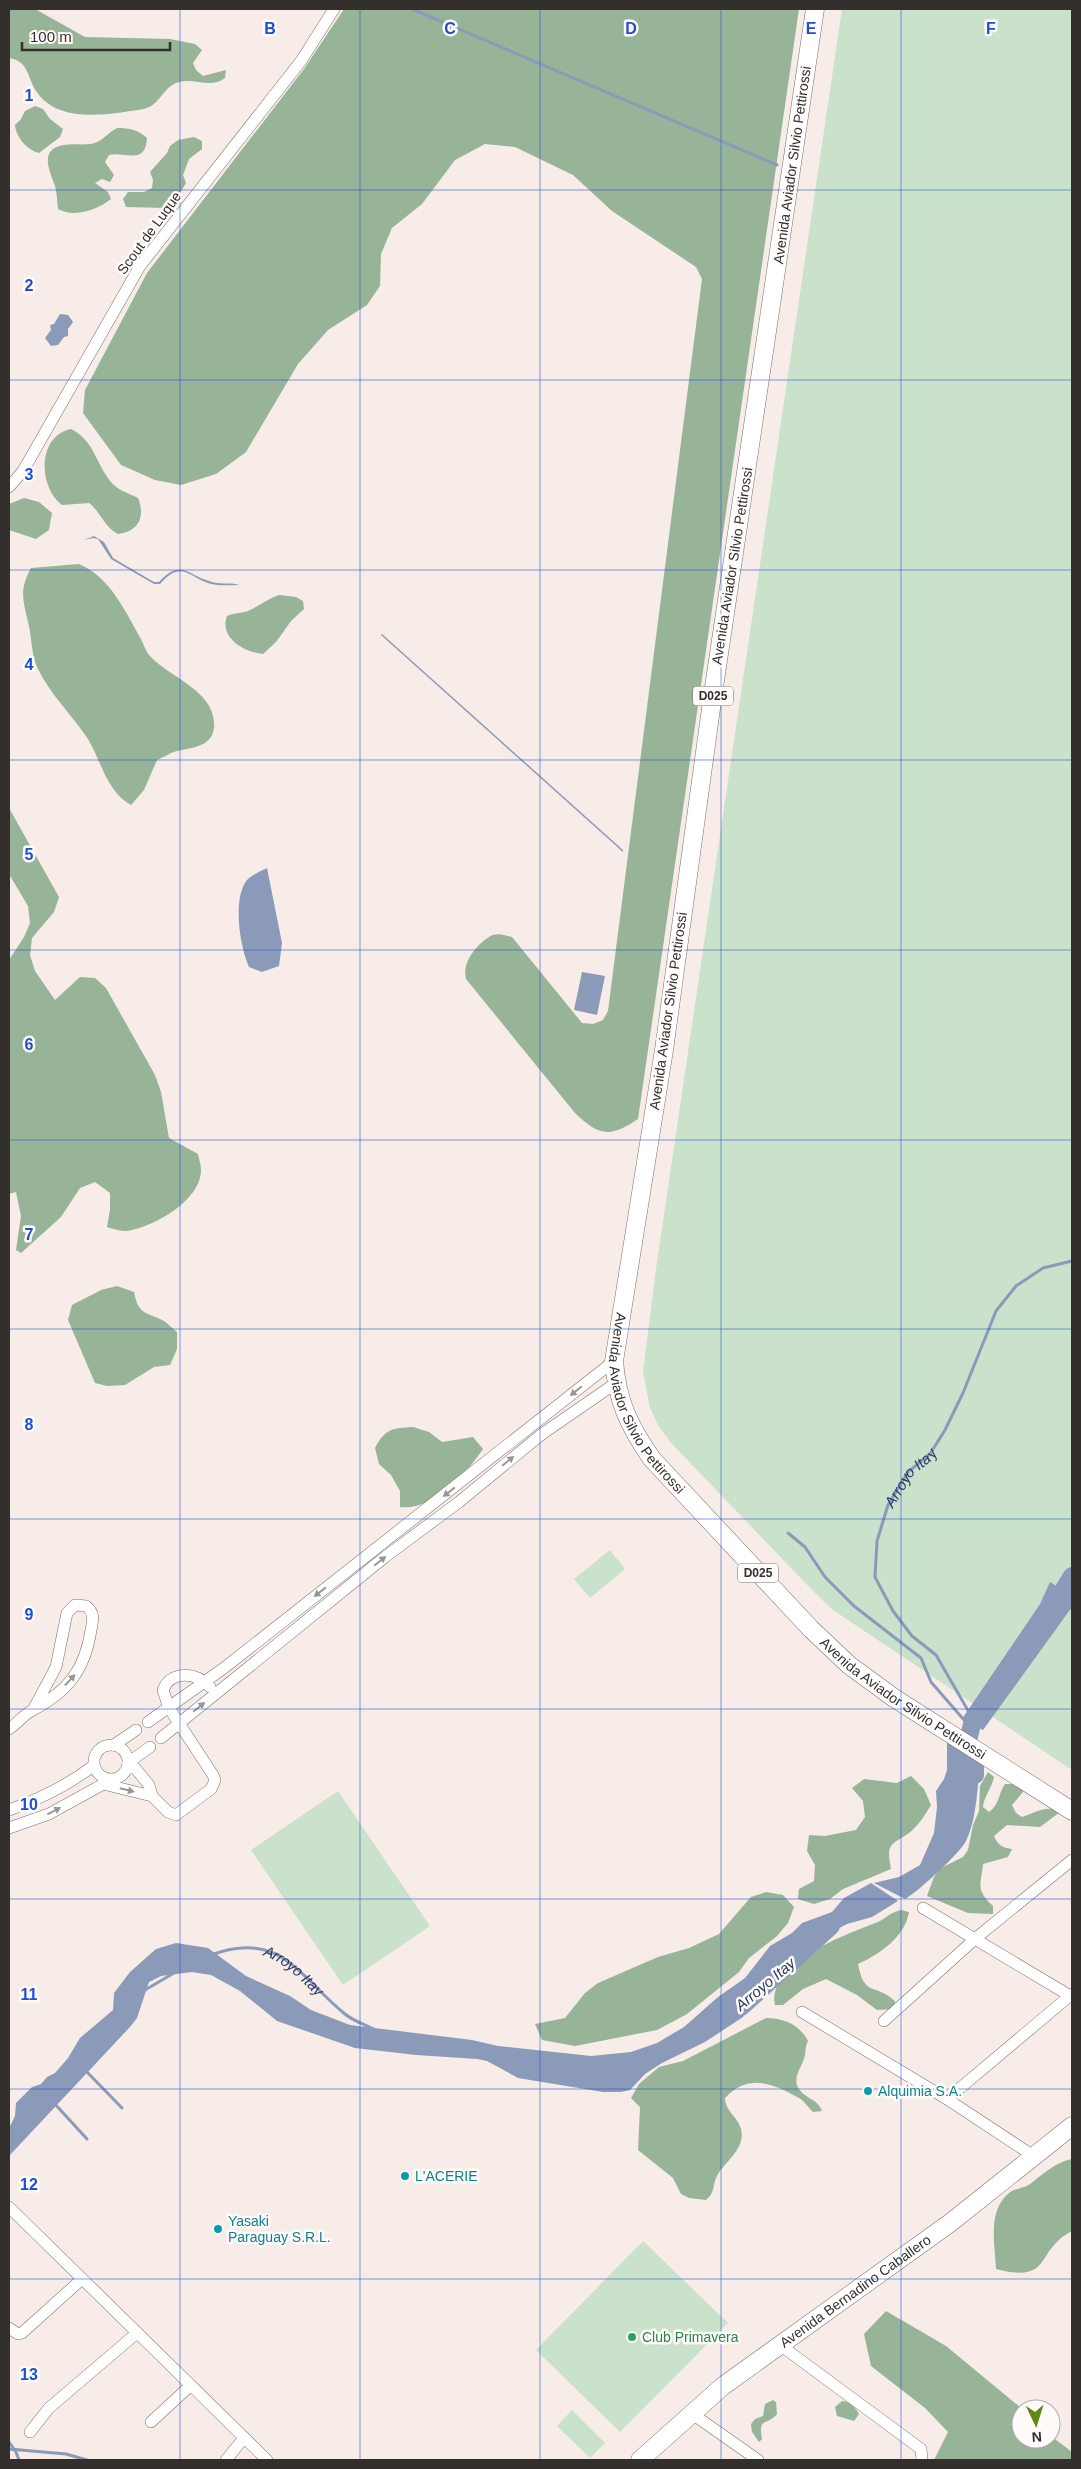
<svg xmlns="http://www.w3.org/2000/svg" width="1081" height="2469" font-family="Arial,sans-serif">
<rect width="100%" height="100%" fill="#f7ece7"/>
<g fill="#cae1cb">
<polygon points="842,9 1072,9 1072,1770 833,1610 817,1595 673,1445 659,1427 650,1408 643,1372 656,1269"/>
<polygon points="610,1550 625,1569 590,1598 574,1579"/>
<polygon points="338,1791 430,1926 343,1985 251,1850"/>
<polygon points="643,2241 728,2323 620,2432 536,2350"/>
<polygon points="572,2410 605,2443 590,2458 557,2426"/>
</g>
<g fill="#97b398">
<path d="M9,9H35L85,37L170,39L195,44L202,50L193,63L196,70L203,76L226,70L225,78C209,90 194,76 176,83C162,89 160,105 144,109C111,114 58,125 36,91C27,77 29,61 9,58Z"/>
<path d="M344,9H799L638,1119C610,1138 599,1136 575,1113L466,979C462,963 475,946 489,937C496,932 504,935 512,937L582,1023L593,1024L603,1020L608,1011L702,279L696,267L612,211L573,175L515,147L485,144L455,160L422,204L392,228L381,254L380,286L367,305L328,330L298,364L246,452L216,474L181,485L155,480L121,465L83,413L85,390L147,273L304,69Z"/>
<path d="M35,106L43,109L50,119L63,129L60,137L39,153C27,150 16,137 15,125L21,119L25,111Z"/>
<path d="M117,128C130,128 138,130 147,138C145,166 126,151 109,155L105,162L114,175L110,182L102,179L95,183L108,192L111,199C97,210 75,218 58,209C57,201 57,193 55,186C50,171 38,149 64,145C74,143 84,146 95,143C103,140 109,132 117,128Z"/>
<polygon points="194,137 202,141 202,149 189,159 183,175 186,183 173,205 165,208 126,207 123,199 128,192 144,192 152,188 153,180 150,172 167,153 170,146 178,140"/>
<path d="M71,429C94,440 96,464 111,482C118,491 129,493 138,498C146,517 138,532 118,534C104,527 101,512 89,503L62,505C38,487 37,436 71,429Z"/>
<polygon points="24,498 39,502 52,513 49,530 36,539 9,530 9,504"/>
<path d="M79,564C110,577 125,611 141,639C144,645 146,652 150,656C170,678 217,691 214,728C211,750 186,747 171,753C167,755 162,758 157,760L144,790L131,805C107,792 101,761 88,739C72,715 49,693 37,667C31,653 32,637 28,622C23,599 19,590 31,568Z"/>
<path d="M279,595L296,597L303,601L304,609L291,621L276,642L263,654C244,652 219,638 227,616C235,612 243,614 250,610C260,605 268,599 279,595Z"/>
<path d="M9,808L59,897L54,912L32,938L30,955L35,971L55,1000L80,977L95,978L106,988L155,1075L161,1092L169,1138L198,1154C199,1159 201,1165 201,1170C201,1201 152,1228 126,1231C120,1231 113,1229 107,1227L110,1210V1193L95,1182L80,1188L61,1217L21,1253L16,1250L21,1216L16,1192L9,1194V960L24,937L30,923L28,906L9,874Z"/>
<path d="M117,1286L134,1292C139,1316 145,1311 164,1321C168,1324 173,1329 177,1332V1349L170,1365L154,1367L125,1385L107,1386L95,1383L68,1320L72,1305L101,1290Z"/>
<path d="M413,1427L429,1432L442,1442L473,1437L483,1449C466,1474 433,1511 400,1507V1491L391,1475L379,1464L375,1448C385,1429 392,1428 413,1427Z"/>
<path d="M988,1772L994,1777C992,1788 984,1796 983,1807L989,1812C1000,1804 998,1794 1005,1784H1022L1023,1792L1012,1805L1016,1813L1022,1817C1036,1813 1046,1804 1060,1812L1040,1827L1007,1825L994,1836C998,1845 1002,1848 1012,1849L1008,1857L983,1864C981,1886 975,1889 993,1906V1914L968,1913L927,1896L934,1877L941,1868L963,1857L968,1850L973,1825L979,1811L980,1786Z"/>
<path d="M911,1776L924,1789L931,1805C925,1815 918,1826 909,1833C890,1846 886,1843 891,1869L843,1889L830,1899L814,1904L798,1899L799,1889L814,1881L815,1865L807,1851L809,1835L825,1836L856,1830L865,1817L863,1801L852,1788L864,1779L897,1783Z"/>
<polygon points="766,1892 783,1895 794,1907 788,1923 777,1936 749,1958 739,1972 687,2014 657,2030 575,2046 542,2040 535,2024 565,2018 585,1993 598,1983 658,1957 689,1948 719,1934 751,1897"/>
<path d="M901,1910L909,1912C905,1937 880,1954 858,1964C864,1997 875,1983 895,2001L894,2009L877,2010L857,1995L826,1979L803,1989L783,2005H775C767,1962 847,1934 878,1922C886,1918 891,1912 901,1910Z"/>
<path d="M766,2018C784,2018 800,2025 808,2041C805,2047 806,2049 805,2055C802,2070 787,2081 805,2095C813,2101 818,2101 822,2111L813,2112C808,2108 805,2101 799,2098C773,2083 748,2073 725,2098C725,2111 738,2117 741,2129C746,2149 725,2161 717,2176C712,2186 715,2193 706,2200L689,2198L681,2194L673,2178L638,2150L640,2107L631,2098L639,2084L659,2067L683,2061Z"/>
<path d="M1072,2159V2231C1034,2250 1054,2284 996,2269C995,2244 987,2211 1009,2193C1015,2188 1023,2189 1030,2184C1043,2174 1056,2162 1072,2159Z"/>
<polygon points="886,2311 946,2346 1021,2408 1021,2439 1051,2439 1051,2436 1072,2452 1072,2460 934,2460 948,2432 925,2408 871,2366 864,2334"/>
<path d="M773,2400L776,2402L777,2414C766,2427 758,2416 762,2439L759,2442L752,2432L751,2424L755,2419L763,2416L765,2404Z"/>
<path d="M842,2401C849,2401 856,2408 859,2414L854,2421L837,2416L835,2407Z"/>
</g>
<g fill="#8b9ab9">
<polygon points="60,314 68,315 73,322 68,329 68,336 64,337 58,345 51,346 45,338 51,330 50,325 54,324"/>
<path d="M94,536L104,542L113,558L154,582H159C181,558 188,576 212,582C221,585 234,582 239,585C230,585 220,586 211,584C188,577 182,559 160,584H154L111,559L98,539L93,538L84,540Z"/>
<polygon points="382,634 623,850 623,852 381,635"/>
<path d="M267,868L282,943L279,966L262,972L249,967C240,947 232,899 247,880C252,875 261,871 267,868Z"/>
<polygon points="582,972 605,976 597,1015 574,1010"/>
<polygon points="1050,1582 1072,1596 1072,1607 983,1730 962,1719 1040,1604"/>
<path d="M947,1742L980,1764C977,1789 977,1818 966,1841C959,1854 919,1891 905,1899L874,1883L899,1877L920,1865L934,1833L937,1807L936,1791L944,1779L947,1770Z"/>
<polygon points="871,1883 898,1901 872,1917 847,1924 796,1951 769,1974 743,2017 705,2042 662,2063 645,2074 630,2090 621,2092 603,2092 518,2078 487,2061 477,2059 416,2055 355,2048 277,2021 240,1991 211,1975 192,1972 161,1976 149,1982 137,2018 130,2027 9,2156 9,2128 15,2116 16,2103 32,2087 41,2084 47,2077 55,2073 68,2058 80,2038 113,2010 114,1993 130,1972 156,1949 176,1943 208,1948 246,1976 290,1996 311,2010 350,2025 472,2040 498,2046 591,2056 631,2052 657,2043 684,2027 718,1997 745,1978 770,1946 792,1933 802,1923 832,1912 844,1898"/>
</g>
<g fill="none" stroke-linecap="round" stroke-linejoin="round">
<g stroke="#8b9ab9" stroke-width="3">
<polyline points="412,9 777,165"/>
<polyline points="788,1533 805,1547 825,1577 854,1606 921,1658 931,1682 971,1728"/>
<path id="s1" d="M970,1714L936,1655L912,1636L893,1611L875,1577L877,1541L888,1505L908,1472L930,1454L945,1430L963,1393L996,1311L1016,1286L1043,1268L1072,1261"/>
<path id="s2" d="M211,1955C281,1929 299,1977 345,2014C353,2021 366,2025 375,2030"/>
<polyline points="145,1990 174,1973"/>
<polyline points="86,2071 122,2108"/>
<polyline points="54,2103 87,2139"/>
<polyline points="9,2442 16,2452 19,2460"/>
<polyline points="9,2449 66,2454 87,2460"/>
</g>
<g stroke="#8b9ab9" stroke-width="18">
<polyline points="1051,1610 1072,1576"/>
<polyline points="975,1775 975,1767 965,1753 973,1720 985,1705"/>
<polyline points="741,2007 831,1926"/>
</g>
<defs>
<g id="street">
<polyline points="9,487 23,471 140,266 301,61 334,9"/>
<polyline points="148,1722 224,1668 614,1361"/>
<path d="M9,1729C18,1723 24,1714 33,1710C68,1691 85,1670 91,1630C93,1620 95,1613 86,1606L75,1605L67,1613L56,1667L33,1710"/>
<polyline points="161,1738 385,1557 459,1502 542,1434 616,1383"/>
<circle cx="111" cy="1762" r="17"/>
<polyline points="114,1745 136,1730"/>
<polyline points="128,1763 150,1747"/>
<polyline points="127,1768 135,1768 149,1785 152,1796"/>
<path d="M103,1784L152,1796L168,1812L176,1815L211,1789L215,1780L213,1775L169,1708L163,1690C171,1670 196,1672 210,1687"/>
<path d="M9,1810C40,1799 67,1786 93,1766"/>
<polyline points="9,1828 49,1814 109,1781"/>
<polyline points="923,1908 1072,1997"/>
<polyline points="802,2012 947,2099 1035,2157"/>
<polyline points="884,2021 976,1938 1072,1860"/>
<polyline points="947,2099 1072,1994"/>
<polyline points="9,2207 267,2460"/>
<polyline points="9,2328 18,2334 22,2333 82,2279"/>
<polyline points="780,2345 921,2449 922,2460"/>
<polyline points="691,2413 758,2460"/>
<polyline points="151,2422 190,2386"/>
<polyline points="30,2432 49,2408 137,2333"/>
<polyline points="226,2460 244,2438"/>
</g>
<g id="primary">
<path id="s3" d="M815,9L713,694L664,1050L614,1361C617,1401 629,1426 652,1459L811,1629L849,1665L894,1698L1072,1811"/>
<path id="s4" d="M640,2460L723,2386L950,2223L1072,2126"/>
</g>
</defs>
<use href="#street" stroke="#7a716c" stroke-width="12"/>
<use href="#primary" stroke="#7a716c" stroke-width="19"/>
<use href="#street" stroke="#fff" stroke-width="11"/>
<use href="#primary" stroke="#fff" stroke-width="18"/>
</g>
<defs><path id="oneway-solid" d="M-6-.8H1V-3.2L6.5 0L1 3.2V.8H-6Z" transform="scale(1.25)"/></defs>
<g fill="#999796">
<use href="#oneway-solid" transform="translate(576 1391) rotate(141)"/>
<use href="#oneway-solid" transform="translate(508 1461) rotate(-39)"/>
<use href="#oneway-solid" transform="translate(449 1492) rotate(142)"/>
<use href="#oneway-solid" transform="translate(380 1561) rotate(-39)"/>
<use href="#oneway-solid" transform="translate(320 1592) rotate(142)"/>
<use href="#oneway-solid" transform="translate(70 1680) rotate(-47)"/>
<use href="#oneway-solid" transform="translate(199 1707) rotate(-39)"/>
<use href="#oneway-solid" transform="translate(127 1790) rotate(14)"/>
<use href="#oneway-solid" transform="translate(54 1811) rotate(-27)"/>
</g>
<path fill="none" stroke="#1d4ed8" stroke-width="1" stroke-opacity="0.55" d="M180,9V2460M360,9V2460M540,9V2460M721,9V2460M901,9V2460M9,190H1072M9,380H1072M9,570H1072M9,760H1072M9,950H1072M9,1140H1072M9,1329H1072M9,1519H1072M9,1709H1072M9,1899H1072M9,2089H1072M9,2279H1072"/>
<g fill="#0f9aa8" stroke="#fefbfa" stroke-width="2">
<circle cx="868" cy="2091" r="5"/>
<circle cx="405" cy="2176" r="5"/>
<circle cx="218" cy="2229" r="5"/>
</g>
<circle fill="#2e9e5b" stroke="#fefbfa" stroke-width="2" cx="632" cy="2337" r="5"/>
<g text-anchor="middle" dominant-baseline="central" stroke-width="5" stroke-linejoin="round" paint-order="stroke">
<g fill="#fefbfa" stroke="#706c6a" stroke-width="1">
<rect x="693" y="686.5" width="40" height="19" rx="4"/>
<rect x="738" y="1563.5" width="40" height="19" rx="4"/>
</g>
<g font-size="12" font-weight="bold" fill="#332f2d">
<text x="713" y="696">D025</text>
<text x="758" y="1573">D025</text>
</g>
<g font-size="14" fill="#332f2d" stroke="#fefbfa">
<text transform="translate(792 165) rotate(-82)">Avenida Aviador Silvio Pettirossi</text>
<text transform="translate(149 233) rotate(-54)">Scout de Luque</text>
<text transform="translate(732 566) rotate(-81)">Avenida Aviador Silvio Pettirossi</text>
<text transform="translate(668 1011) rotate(-82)">Avenida Aviador Silvio Pettirossi</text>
<text stroke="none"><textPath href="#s3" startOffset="1418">Avenida Aviador Silvio Pettirossi</textPath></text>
<text stroke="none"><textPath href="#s3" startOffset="1822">Avenida Aviador Silvio Pettirossi</textPath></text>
<text stroke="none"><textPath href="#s4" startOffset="274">Avenida Bernadino Caballero</textPath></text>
</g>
<g font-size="14" fill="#0d838f" stroke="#fefbfa" text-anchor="start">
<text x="878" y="2091">Alquimia S.A.</text>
<text x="415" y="2176">L'ACERIE</text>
<text x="228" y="2221">Yasaki<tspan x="228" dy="16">Paraguay S.R.L.</tspan></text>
</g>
<g font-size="14" fill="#27864d" stroke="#fefbfa" text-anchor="start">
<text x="642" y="2337">Club Primavera</text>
</g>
<g font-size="15" font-style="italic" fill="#273a65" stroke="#fefbfa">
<text stroke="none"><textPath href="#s1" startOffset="278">Arroyo Itay</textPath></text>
<text stroke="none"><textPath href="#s2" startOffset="91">Arroyo Itay</textPath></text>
<text transform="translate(765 1984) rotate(-40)">Arroyo Itay</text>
</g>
</g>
<g font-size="16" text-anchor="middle" font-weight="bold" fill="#1d4ed8" stroke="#fefbfa" stroke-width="5" stroke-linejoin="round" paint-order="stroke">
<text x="270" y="34">B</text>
<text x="450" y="34">C</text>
<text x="631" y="34">D</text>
<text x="811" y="34">E</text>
<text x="991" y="34">F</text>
<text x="29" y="101">1</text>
<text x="29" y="291">2</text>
<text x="29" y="480">3</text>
<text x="29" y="670">4</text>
<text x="29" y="860">5</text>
<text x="29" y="1050">6</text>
<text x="29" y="1240">7</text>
<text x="29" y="1430">8</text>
<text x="29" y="1620">9</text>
<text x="29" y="1810">10</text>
<text x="29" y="2000">11</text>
<text x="29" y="2190">12</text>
<text x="29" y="2380">13</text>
</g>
<rect width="1081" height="2469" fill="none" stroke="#332f2d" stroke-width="20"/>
<g transform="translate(1036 2424) rotate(176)"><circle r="24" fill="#fefbfa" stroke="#ada9a8"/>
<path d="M0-4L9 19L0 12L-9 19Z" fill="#628913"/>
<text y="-8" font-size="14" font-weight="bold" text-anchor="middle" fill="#332f2d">N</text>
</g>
<path d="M22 42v8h148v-8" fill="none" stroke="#332f2d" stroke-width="2.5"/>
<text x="30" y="42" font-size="15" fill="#332f2d" stroke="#fefbfa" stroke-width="4" paint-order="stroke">100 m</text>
</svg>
